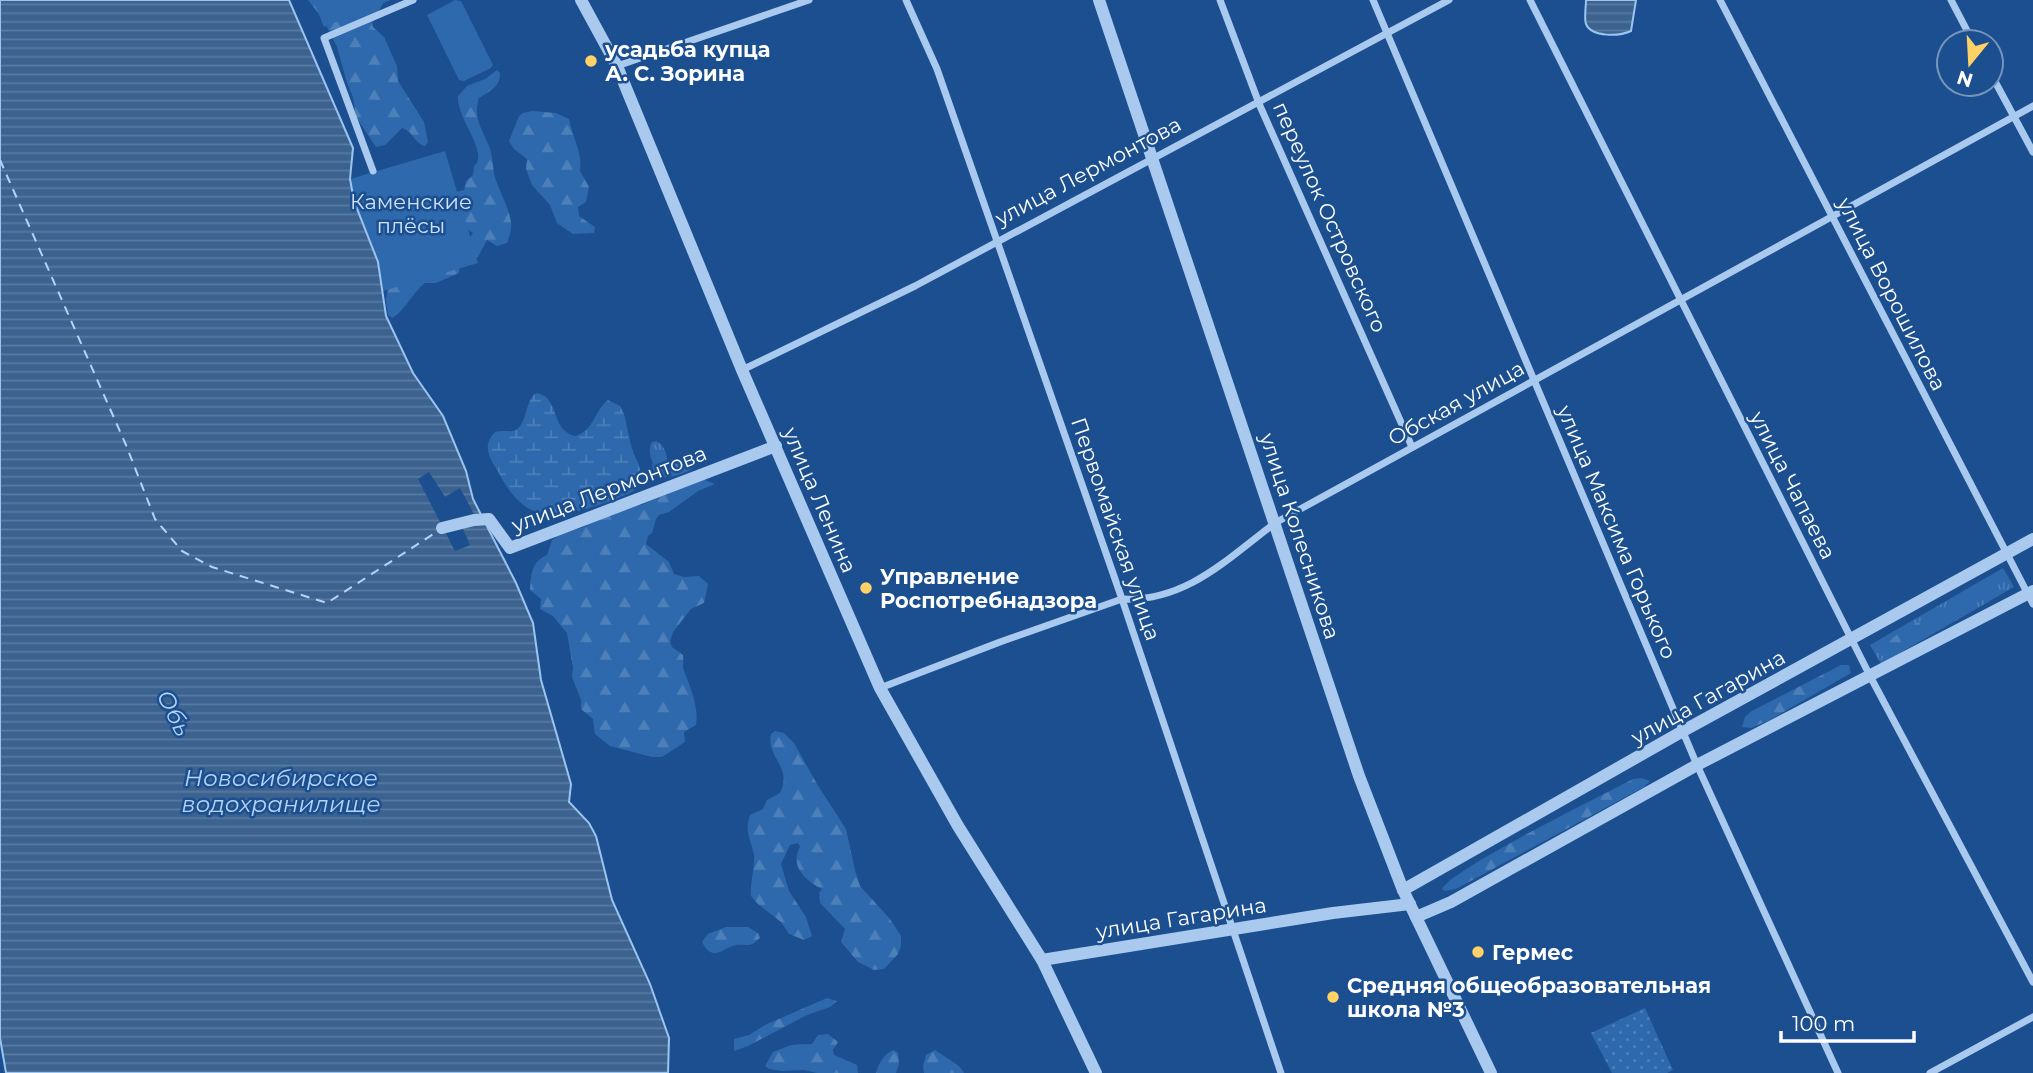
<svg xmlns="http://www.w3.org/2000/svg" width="2033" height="1073" font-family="Montserrat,sans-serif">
<defs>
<pattern id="grass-tufts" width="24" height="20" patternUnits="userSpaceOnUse" patternTransform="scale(1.75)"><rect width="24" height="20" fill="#2e69ad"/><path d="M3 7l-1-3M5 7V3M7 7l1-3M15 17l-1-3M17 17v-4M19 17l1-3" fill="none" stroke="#4d80b9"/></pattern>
<pattern id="forest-firs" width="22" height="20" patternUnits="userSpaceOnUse" patternTransform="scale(1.75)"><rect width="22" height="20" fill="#2e69ad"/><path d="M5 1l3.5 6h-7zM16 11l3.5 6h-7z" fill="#4d80b9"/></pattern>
<pattern id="wetland-marsh" width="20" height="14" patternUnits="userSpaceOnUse" patternTransform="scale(1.75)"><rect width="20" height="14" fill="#2e69ad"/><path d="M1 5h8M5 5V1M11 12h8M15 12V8" fill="none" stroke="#4d80b9"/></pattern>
<pattern id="garden-dots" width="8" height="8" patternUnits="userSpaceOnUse" patternTransform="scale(1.75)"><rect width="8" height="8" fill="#2e69ad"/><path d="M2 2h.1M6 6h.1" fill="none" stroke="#4d80b9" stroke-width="1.8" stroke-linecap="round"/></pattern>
<pattern id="water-rules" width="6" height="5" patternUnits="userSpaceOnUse" patternTransform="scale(1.75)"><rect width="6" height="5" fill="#3c6290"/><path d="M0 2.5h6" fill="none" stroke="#597aa1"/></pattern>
</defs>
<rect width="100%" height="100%" fill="#1b4f8f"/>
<g fill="url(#grass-tufts)">
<path d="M656,441C663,444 667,453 667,460C675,467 688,458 699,459L702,462L698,463C690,474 672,477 658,478L652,467L653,463C650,456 648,450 652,442Z"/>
<polygon points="2003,568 2014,587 1881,664 1870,645"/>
</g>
<g fill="url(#forest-firs)">
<path d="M308,0H385L372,23L373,27L384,37L397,66L398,81L424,122L428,142L425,146C415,144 413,131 402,128L385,145L376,147L356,117L353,97L347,83L337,47L323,19Z"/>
<path d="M497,70L500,73C501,86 489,92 479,98C473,117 481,127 488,144C494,155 492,170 496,181C501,193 509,209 511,222C512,228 510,236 507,243L497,246L487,240L478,257L460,263L459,273L436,283H425C412,293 405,311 392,318L388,315L386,300L388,286L461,249L473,233L465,228L455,192L464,190L466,181L473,175L474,166L477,163C484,145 457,119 458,96L467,86L485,79Z"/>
<path d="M532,111L556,113L569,119C572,136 583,153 580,171L589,187L586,202L578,207L579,216L595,227L594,233L573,234L557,223L550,205L532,185L526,169L527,159L514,149L509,141L519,116L523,113Z"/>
<path d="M702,479L715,484L698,491L669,512L659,515L656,519L652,533L648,536L646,544L669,562L674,574L684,577L699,576L708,584L704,603L691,609L673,632L670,642L672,647L683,655C684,660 682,666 684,671C690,686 699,707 696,725L684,732L685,742L662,757H652L610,746L595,734L593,719L581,709V700L572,677L573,668L567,633L553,616L540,609L541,599L530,590C531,575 531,562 547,555L552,540L560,534L584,527L619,508L641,505Z"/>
<path d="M1934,614L1950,617L1932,634L1908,643L1894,653L1881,656C1889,633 1914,625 1934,614Z"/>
<polygon points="1841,665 1849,665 1851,673 1770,720 1751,728 1742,727 1745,717 1750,712"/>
<path d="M775,731L784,733L794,743L817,784L846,829L855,870L860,886L890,919L901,936V946L898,954L884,969L874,970L858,962L841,942L845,929L820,903L819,893L822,889C806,881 789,866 800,847L798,843L790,845L781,864L789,891L806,917L812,936L804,940L789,934L781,922L758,904L751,896C750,882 755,868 754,855C751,839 744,832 750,815L763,809L767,800L780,793C793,766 766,758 771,734Z"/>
<path d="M1642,778L1650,781L1644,787L1456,889L1445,891L1442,889C1453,868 1603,795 1633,779Z"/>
<path d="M726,927H748L758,933L760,938L753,944C747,946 742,944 736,945C724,947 713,964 702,942L708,934Z"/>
<polygon points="827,998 837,1001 830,1007 807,1015 748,1046 734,1051 734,1039 749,1035 765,1025"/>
<polygon points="828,1034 838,1042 833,1050 834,1055 857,1065 858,1073 817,1073 804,1070 782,1071 769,1069 765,1066 773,1052 791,1045 812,1044 818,1035"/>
<path d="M894,1050L898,1053L899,1064L896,1073H876C879,1063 884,1053 894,1050Z"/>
<polygon points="935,1050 959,1066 964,1073 924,1073 923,1066 926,1055"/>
</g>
<path fill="url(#wetland-marsh)" d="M536,393C561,397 549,429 575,436C594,431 594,411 608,400L620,406L624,414L632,449L640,468L639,487C625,499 565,517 547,515C521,511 508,490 497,470C489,457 482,445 495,432C501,430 507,432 513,431C528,427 524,401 536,393Z"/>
<g fill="#2e69ad">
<polygon points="313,0 391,0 324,27"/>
<polygon points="455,0 461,1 493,65 491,68 464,81 459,80 427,15"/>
<polygon points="445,151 478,263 383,291 378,262 354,201 350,179"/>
</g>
<polygon fill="url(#garden-dots)" points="1645,1008 1673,1070 1667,1073 1612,1073 1591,1033"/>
<g fill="url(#water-rules)" stroke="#9cc4f0" stroke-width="2">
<polygon points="0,0 289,0 353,148 350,179 354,201 378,262 386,316 413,373 443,416 466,471 473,499 516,583 533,623 541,680 571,784 569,802 589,823 596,836 612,900 650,984 669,1038 668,1073 6,1073 0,1038"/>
<path d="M1586,0H1636L1631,31C1620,36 1592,38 1586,24C1584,19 1586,6 1586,0Z"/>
</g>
<polygon fill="#1b4f8f" points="429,472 445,497 460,488 476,518 463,529 470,545 455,551 418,479"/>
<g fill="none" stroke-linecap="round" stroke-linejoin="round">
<polyline stroke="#b5d3f5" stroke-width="2" stroke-dasharray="9 7" stroke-linecap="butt" points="0,160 126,445 155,519 182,551 212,567 327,603 438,531"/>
<g stroke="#a9c9ee" stroke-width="7">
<polyline points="906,0 937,69 1122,599 1281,1073"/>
<polyline points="1220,0 1260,106 1412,447"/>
<polyline points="1373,0 1697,765 1838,1073"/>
<polyline points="1530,0 1870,676 2033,982"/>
<polyline points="1720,0 2033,604"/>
<polyline points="1951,0 1973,42"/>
<polyline points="617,66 809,0"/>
<polyline points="1991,74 2033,152"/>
<polyline points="373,171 324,38 413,0"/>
<polyline points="742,370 915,286 1449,0"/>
<path d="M880,688L1000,642L1122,599C1186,602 1227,559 1275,523L2033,106"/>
<polyline points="1930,1073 2033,1017"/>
</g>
<g stroke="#a9c9ee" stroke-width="12">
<polyline points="581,0 617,66 742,370 880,688 958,826 1042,960 1096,1073"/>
<polyline points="1099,0 1359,776 1403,890 1491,1073"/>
<polyline points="442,528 474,520 489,519 510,548 776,446"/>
<polyline points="1403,890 1683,731 2033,539"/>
<polyline points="1416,917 1451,902 1697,765 2033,591"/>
<polyline points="1042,960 1333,913 1410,904"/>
</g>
</g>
<g fill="#ffd166" stroke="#1b4f8f" stroke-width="2.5">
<circle cx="591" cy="61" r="7"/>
<circle cx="866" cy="588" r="7"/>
<circle cx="1478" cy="952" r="7"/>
<circle cx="1333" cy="997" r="7"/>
</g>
<g text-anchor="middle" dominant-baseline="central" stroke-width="5" stroke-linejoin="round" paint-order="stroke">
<g font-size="21" font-weight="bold" fill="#fff" stroke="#1b4f8f" text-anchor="start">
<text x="605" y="49">усадьба купца<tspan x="605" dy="24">А. С. Зорина</tspan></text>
<text x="880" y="576">Управление<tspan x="880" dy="24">Роспотребнадзора</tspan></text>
<text x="1492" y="952">Гермес</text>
<text x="1347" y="985">Средняя общеобразовательная<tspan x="1347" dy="24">школа №3</tspan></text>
</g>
<g font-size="21" fill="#fff" stroke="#1b4f8f">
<text transform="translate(1088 171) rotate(-28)">улица Лермонтова</text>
<text transform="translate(1330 217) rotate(66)">переулок Островского</text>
<text transform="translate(1892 294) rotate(63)">улица Ворошилова</text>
<text transform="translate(1456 403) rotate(-29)">Обская улица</text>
<text transform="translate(1793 485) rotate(63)">улица Чапаева</text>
<text transform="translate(609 489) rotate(-21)">улица Лермонтова</text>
<text transform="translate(820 500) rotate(67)">улица Ленина</text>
<text transform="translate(1116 529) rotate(71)">Первомайская улица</text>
<text transform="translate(1617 532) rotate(67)">улица Максима Горького</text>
<text transform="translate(1300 536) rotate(72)">улица Колесникова</text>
<text transform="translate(1708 697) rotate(-29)">улица Гагарина</text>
<text transform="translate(1181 918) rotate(-9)">улица Гагарина</text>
</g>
<g font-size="21" fill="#cfe3fa" stroke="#1b4f8f">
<text x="411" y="201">Каменские<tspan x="411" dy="24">плёсы</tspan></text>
</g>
<g font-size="23" font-style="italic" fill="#b5d3f5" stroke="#1b4f8f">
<text transform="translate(174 713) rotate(64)">Обь</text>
<text x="281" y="778">Новосибирское<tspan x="281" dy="26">водохранилище</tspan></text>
</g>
</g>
<g transform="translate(1970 63) rotate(198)"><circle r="33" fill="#1b4f8f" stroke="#7695bc" stroke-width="2"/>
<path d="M0-5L12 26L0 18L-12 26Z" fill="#ffd166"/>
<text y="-10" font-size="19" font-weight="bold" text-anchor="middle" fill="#ffffff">N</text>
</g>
<path d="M1781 1031v10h133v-10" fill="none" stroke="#ffffff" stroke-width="3.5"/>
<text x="1792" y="1031" font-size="21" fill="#ffffff" stroke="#1b4f8f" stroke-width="5" paint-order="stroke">100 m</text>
</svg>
